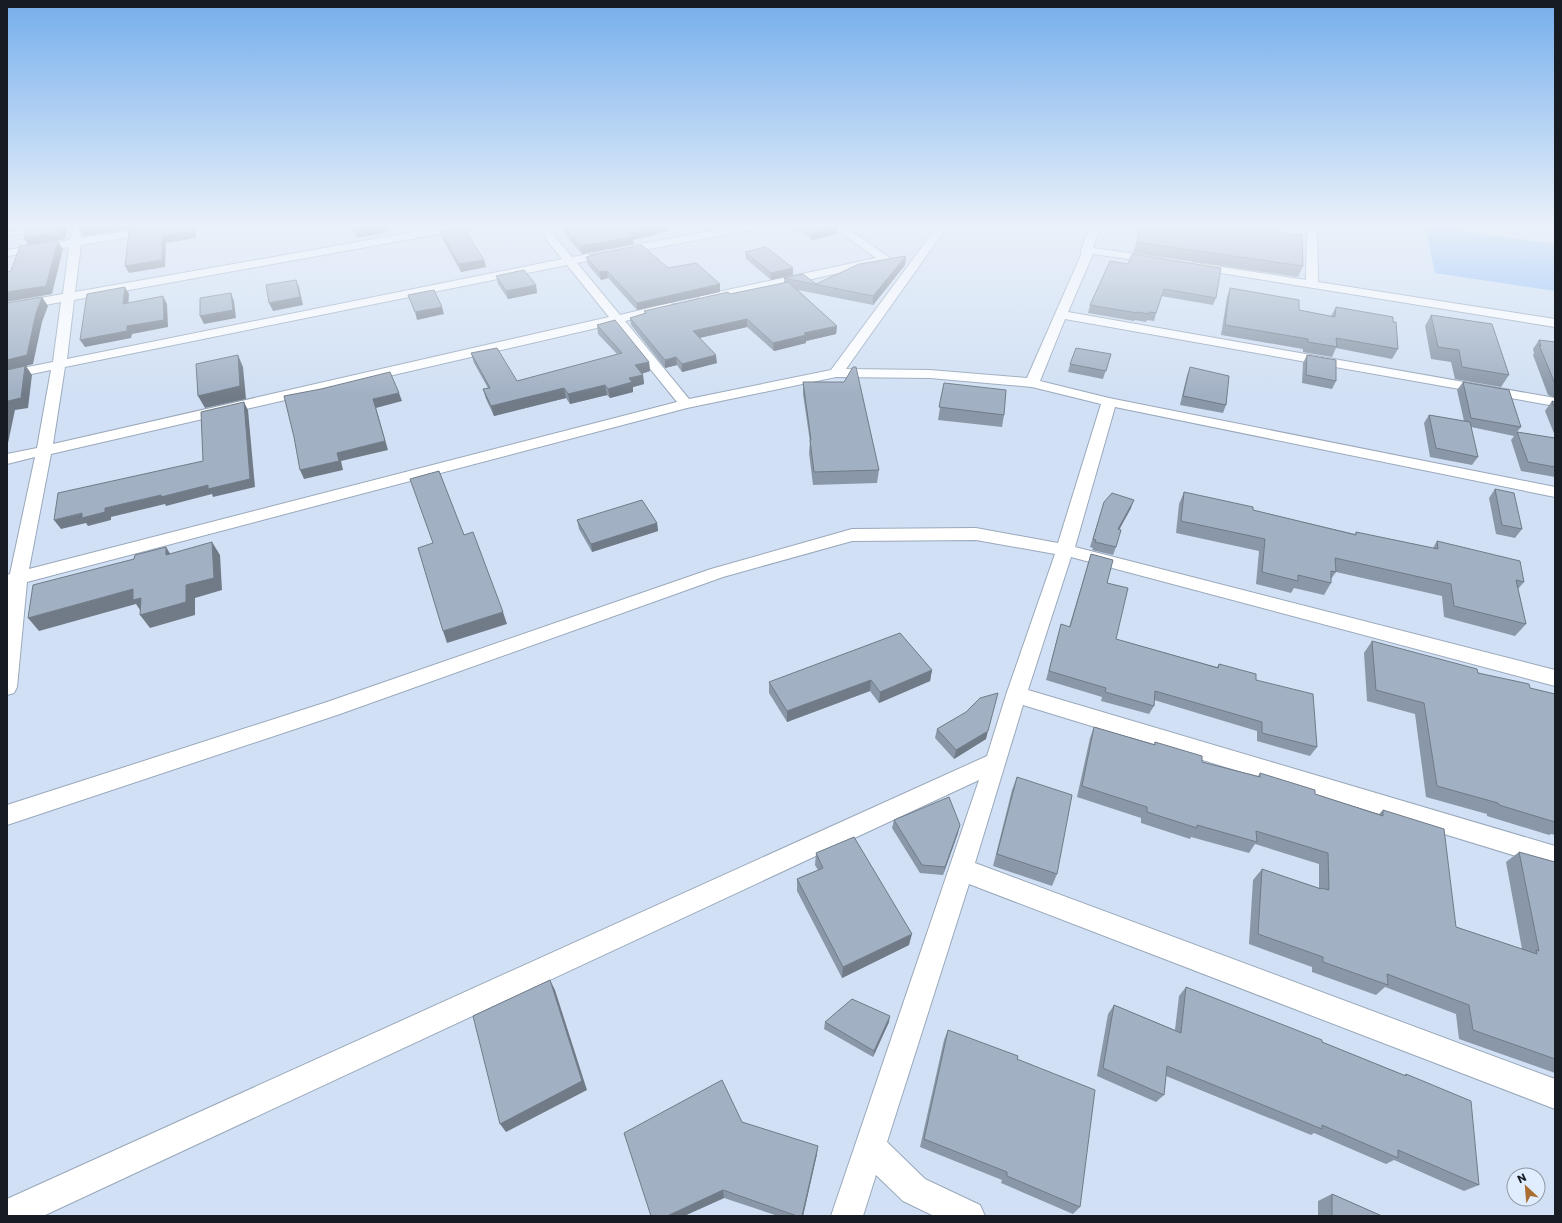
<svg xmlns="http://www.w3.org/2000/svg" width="1562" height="1223" font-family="Poppins,sans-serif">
<rect width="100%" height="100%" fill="#d1e0f4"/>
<polygon fill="#8ebcf6" points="1425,226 1555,244 1555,291 1435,273"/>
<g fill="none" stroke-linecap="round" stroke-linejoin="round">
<defs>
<polygon id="service" points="67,224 80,224 7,236 7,232"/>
<g id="minor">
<path d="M73,224H83L81,238L174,224H198L193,227L81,245L75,292L460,224H482L477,227L74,300L67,359L562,259L534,224H544L572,257L748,224H769L768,226L764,227L577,263L620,315L670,303L674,304L676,307L674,310L625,321L689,399L831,370L939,224H949L846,369L930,370L1027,378L1081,255V250L1091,224H1101L1093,248L1157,257L1163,260L1157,263L1093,254L1068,312L1555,398V406L1065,319L1040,381L1109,398L1555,487V497L1115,407L1075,547L1555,670V686L1071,557L1028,690L1555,846V868L1023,705L975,863L1555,1079V1109L969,884L887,1142L925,1179L980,1205L985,1216H934L903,1201L876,1175L863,1216H831L979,780L43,1216H7V1199L987,756L1006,695L1055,554L976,540L852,541L723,577L340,714L7,825V805L327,702L711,569L852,529L976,528L1058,543L1101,404L1032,387L930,378L836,377L687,408L27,582L17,687L14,693L7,695V575L10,574L35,457L7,464V454L37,448L51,370L7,379V371L53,362L61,302L7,312V304L63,294L69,247L7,256V250L70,240ZM567,265L609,317L53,444L65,367ZM614,324L677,402L29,569L51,454Z"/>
<polygon points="829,224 841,224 896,262 894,264 890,265 884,263 704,303 700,302 698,299 700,296 704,295 876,258"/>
<polygon points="1307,224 1317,224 1318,282 1555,319 1555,327 1196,269 1192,268 1190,266 1192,264 1196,263 1306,280"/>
</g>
<polygon id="tertiary" points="7,224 22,224 20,227 7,229"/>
</defs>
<use href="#service" stroke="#99a8bb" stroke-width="2"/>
<use href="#minor" stroke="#99a8bb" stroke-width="2"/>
<use href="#tertiary" stroke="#99a8bb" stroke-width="2"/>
<use href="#service" fill="#fff" fill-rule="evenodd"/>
<use href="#minor" fill="#fff" fill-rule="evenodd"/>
<use href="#tertiary" fill="#fff" fill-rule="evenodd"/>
</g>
<g fill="#8a97a8">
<polygon points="558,224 675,224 675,226 668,228 668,231 656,233 656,235 633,240 634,244 582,254 566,236 566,233"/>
<polygon points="788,224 832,224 837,227 837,234 812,240"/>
<polygon points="1137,224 1280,233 1303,266 1298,277 1133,253 1139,235 1135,234"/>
<polygon points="440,231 484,260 486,267 461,272 442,238"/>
<polygon points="745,252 793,275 771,280 746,259"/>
<polygon points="589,255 668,268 720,284 720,292 637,310 608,278 601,280 588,265 586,257 589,257"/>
<polygon points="906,256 905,265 873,305 798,290 837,326 836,334 806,341 806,343 774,351 747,327 700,338 717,363 682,372 677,365 665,368 631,325 630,318 645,314 644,311 730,294 784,283 784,278 816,284"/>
<polygon points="1110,261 1216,298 1213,305 1161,296 1154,321 1147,320 1146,322 1135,320 1134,321 1088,313 1090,305"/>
<polygon points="496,276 536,285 537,293 508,299 498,284"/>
<polygon points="1230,288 1299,310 1331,316 1336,307 1398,349 1392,359 1336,348 1332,357 1303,352 1303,349 1221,335 1227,297"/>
<polygon points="1431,315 1509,375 1501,387 1455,379 1451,362 1431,359 1425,326"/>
<polygon points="597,325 649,362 650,371 642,374 643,375 644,384 633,387 633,392 610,398 607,395 570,404 566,398 494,416 486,399 483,389 488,388 474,363 471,353 517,381 617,354 598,334"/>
<polygon points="1539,340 1555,342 1555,398 1548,395 1533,355 1534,353 1533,349"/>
<polygon points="1111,354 1103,379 1068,372 1070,364"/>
<polygon points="1307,355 1336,381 1332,389 1302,383 1303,363"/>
<polygon points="1190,367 1226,405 1223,413 1180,405 1187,375"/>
<polygon points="803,382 844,382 879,470 877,483 813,485 809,453 810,442 803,394"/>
<polygon points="1463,382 1521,427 1517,432 1555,438 1555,477 1521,471 1511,440 1514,436 1471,427 1478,457 1472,465 1430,457 1424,423 1429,415 1464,421 1457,390"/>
<polygon points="944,383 1004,415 1002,427 938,420"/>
<polygon points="1552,401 1555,402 1555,436 1545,411"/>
<polygon points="1495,489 1522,529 1515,538 1496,534 1489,498"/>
<polygon points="1184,492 1253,510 1355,534 1356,532 1433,548 1437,541 1524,582 1518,589 1526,624 1515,636 1444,617 1442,596 1336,572 1331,579 1331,583 1324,595 1294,588 1291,593 1256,584 1259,551 1176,533 1179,504"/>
<polygon points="1104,502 1131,508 1119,530 1116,547 1113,555 1092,550 1093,548 1090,547"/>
<polygon points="577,520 657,523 658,531 592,552 579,529"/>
<polygon points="1091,554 1107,583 1116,639 1217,667 1219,664 1256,680 1317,747 1310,756 1257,741 1257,731 1154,700 1154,706 1149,714 1101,701 1102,697 1046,680 1061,624 1069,627"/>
<polygon points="1372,641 1530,688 1555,694 1555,835 1551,834 1549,835 1487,816 1487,814 1426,797 1415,714 1367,701 1364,653"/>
<polygon points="932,670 930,681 879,703 870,691 787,722 769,693 769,682"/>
<polygon points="1094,727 1154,744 1155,742 1202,762 1258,776 1260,773 1315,794 1379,814 1383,810 1456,927 1522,949 1506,862 1519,852 1555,862 1555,1073 1459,1039 1456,1014 1385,987 1376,995 1312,972 1312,967 1249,944 1253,880 1262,869 1319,888 1319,864 1255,844 1249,853 1191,837 1190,839 1141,823 1141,818 1077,797 1090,738"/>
<polygon points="937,729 986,739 954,759 935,738"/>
<polygon points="1017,777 1057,874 1052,886 993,866 1012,790"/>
<polygon points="894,820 958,833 943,875 920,873 892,828"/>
<polygon points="816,853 909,945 842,978 797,891 797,879 818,870 815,865"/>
<polygon points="1186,987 1322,1042 1404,1075 1406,1074 1479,1185 1464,1191 1394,1160 1386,1164 1314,1133 1311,1135 1166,1076 1164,1095 1156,1102 1097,1076 1108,1014 1114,1005 1175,1030 1179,996"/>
<polygon points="825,1022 889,1022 873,1057 824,1029"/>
<polygon points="948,1030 1017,1059 1080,1207 1073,1214 1001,1183 1002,1180 920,1147 944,1040"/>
<polygon points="742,1122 817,1154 803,1216 778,1216 724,1198 684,1216"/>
<polygon points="1332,1194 1382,1216 1318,1216 1318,1201"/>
</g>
<g fill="#717b88">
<polygon points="63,224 67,231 65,239 28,245 24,238"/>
<polygon points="120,224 165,224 83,236 79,230"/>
<polygon points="192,224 194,224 195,227 196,238 166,243 165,267 129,273 125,266 162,236"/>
<polygon points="381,224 386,224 388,231 384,231 384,233 357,238 354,231"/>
<polygon points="665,224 675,224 675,226 668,228 668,231 656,233 656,235 633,240 634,244 582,254 581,246"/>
<polygon points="837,227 837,234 812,240 812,233"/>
<polygon points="58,241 63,249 52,294 7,302 7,292"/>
<polygon points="906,256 905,265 873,305 873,296"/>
<polygon points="484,260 486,267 461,272 459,264"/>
<polygon points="793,268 793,275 771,280 771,273"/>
<polygon points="607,271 608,278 601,280 599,272"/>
<polygon points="296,280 299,287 303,305 273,311 269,303"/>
<polygon points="720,284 720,292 637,310 637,303"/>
<polygon points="536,285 537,293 508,299 506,291"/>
<polygon points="125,287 129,294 128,311 123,304"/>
<polygon points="231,293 234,301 236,318 204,324 200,316"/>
<polygon points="163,296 167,304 168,327 132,334 131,338 85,347 80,340 127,326"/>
<polygon points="42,297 48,306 42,322 33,364 26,366 32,375 28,408 15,410 7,448 7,360 36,313"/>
<polygon points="442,307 444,314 417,320 415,312"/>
<polygon points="747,319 747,327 694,339 693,331"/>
<polygon points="837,326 836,334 806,341 806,343 774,351 773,343 804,333"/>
<polygon points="238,355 243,367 246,399 205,408 198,396"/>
<polygon points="716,355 717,363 682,372 682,364"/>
<polygon points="676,357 677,365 665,368 665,360"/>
<polygon points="649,362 650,371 636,375 635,365"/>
<polygon points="643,375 644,384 633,387 633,392 610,398 608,389 629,378"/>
<polygon points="605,385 607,395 570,404 568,394"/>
<polygon points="564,388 566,398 494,416 491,406"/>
<polygon points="399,393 402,401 376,408 388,450 341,461 343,470 304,479 300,470 373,399"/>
<polygon points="244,402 248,410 255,487 213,497 212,494 166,506 165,504 111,517 111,520 88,526 86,523 61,529 54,520 161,495 208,485"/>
<polygon points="1134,500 1131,508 1115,537 1118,529"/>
<polygon points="657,523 658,531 592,552 591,544"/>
<polygon points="212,542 220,555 222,590 195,598 195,615 150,628 140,615 186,585"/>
<polygon points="166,547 174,560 166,555"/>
<polygon points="133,589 141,598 142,613 136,604 39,631 28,618"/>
<polygon points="503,612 507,624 447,643 443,631"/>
<polygon points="932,670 930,681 879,703 880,692"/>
<polygon points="871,680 870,691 787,722 787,711"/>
<polygon points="988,731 986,739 954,759 956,750"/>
<polygon points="960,825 958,833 943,875 945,867"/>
<polygon points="912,934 909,945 842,978 843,967"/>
<polygon points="550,980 555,990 587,1090 506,1132 500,1124"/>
<polygon points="890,1016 889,1022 873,1057 874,1051"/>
<polygon points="818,1146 817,1154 803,1216 802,1216"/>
<polygon points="723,1190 724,1198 684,1216 667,1216"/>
</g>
<g fill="#a1b0c3" stroke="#717b88">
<polygon points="63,224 61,232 24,238 27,229"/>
<polygon points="80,224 120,224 79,230"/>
<polygon points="171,224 192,224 192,231 162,236 162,260 125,266 129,231"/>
<polygon points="351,224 384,224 381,224 382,226 354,231"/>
<polygon points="563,224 667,224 654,227 655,228 629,233 633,237 581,246 565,229 567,229"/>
<polygon points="799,224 832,224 837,227 812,233"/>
<polygon points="1137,224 1280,224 1280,233 1302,235 1303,266 1136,242 1143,225"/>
<polygon points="463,227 484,260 459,264 440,231"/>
<polygon points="58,241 46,286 7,292 7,272 11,271 20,246"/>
<polygon points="642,245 668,268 696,263 720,284 637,303 607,271 599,272 586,257 590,256 589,255"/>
<polygon points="766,247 793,268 771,273 745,252"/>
<polygon points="1132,254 1221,268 1216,298 1164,289 1156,313 1149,312 1149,314 1137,312 1137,313 1090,305 1110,261 1128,264"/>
<polygon points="906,256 873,296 784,278 803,274 816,284 859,264"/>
<polygon points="524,270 536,285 506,291 496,276"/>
<polygon points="296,280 300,297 269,303 266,285"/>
<polygon points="788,282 837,326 804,333 806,335 773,343 747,319 693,331 716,355 682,364 676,357 665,360 630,318 646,313 644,311 728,292 730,294"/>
<polygon points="125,287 123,304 163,296 164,320 127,326 127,331 80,340 87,294"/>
<polygon points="1230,288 1299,300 1299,310 1335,317 1336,307 1393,317 1393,322 1396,322 1398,349 1336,338 1337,347 1308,342 1308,339 1225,325"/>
<polygon points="434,290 442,307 415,312 408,295"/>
<polygon points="231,293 233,310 200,316 200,298"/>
<polygon points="42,297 36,313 27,355 7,360 7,303"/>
<polygon points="1431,315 1492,324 1509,375 1462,367 1459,350 1438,347"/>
<polygon points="615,320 649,362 635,365 643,375 629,378 632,382 608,389 605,385 568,394 564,388 491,406 483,389 490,388 471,353 497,348 517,381 622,353 597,325"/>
<polygon points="1539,340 1555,342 1555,384 1539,345 1541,346"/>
<polygon points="1076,348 1111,354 1106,371 1070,364"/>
<polygon points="238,355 240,386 198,396 196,364"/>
<polygon points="1307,355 1336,360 1336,381 1306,375"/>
<polygon points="25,366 21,398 8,401 7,406 7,370"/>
<polygon points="853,367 856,367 879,470 814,472 810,440 811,440 803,382 844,382"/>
<polygon points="1190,367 1229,376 1226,405 1183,396"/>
<polygon points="390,372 399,393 373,399 385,441 337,453 339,461 300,470 294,437 284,396 321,389"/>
<polygon points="1463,382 1509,390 1521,427 1471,418"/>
<polygon points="944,383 1006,390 1004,415 939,407"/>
<polygon points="1552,401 1555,402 1555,409"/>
<polygon points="244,402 250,479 208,489 208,485 161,497 161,495 105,508 105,512 82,518 82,513 54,520 58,493 203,461 201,412"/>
<polygon points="1429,415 1470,422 1478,457 1436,448"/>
<polygon points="1517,432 1555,438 1555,467 1528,462"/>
<polygon points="439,471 464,535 473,532 503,612 443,631 418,548 433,543 410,479"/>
<polygon points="1495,489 1514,493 1522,529 1502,525"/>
<polygon points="1184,492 1253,507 1253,510 1356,535 1356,532 1438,549 1437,541 1520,561 1524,582 1516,580 1526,624 1454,606 1451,584 1335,558 1336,572 1331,571 1331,583 1298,575 1298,581 1262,572 1265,539 1181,521"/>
<polygon points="1112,493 1134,500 1118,529 1121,530 1116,547 1095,542 1096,540 1093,539 1104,502"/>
<polygon points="642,500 657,523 591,544 577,520"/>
<polygon points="212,542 214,578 186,585 186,602 140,615 141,598 133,600 133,589 28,618 33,585 134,559 135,555 166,547 166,555"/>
<polygon points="1091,554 1113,560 1107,583 1128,588 1116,639 1218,668 1219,664 1256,674 1256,680 1313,694 1317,747 1262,733 1262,722 1155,691 1154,706 1105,692 1106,688 1049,671 1061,624 1070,627"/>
<polygon points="900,633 932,670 880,692 871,680 787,711 769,682"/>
<polygon points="1372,641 1477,669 1478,673 1529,684 1530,688 1555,694 1555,822 1499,805 1498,803 1437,786 1424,703 1376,690"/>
<polygon points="998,693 988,731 956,750 937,729 966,712 980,698"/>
<polygon points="1094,727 1155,745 1155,742 1202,756 1202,762 1260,777 1260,773 1315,790 1315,794 1383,816 1383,810 1444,829 1456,927 1537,954 1536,950 1539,951 1519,852 1555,862 1555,1059 1473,1030 1469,1005 1387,974 1388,985 1323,962 1323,957 1258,934 1262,869 1321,889 1321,888 1329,890 1328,853 1256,831 1257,842 1197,825 1197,828 1147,812 1147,807 1082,786"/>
<polygon points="1017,777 1072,795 1057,874 997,854"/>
<polygon points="949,797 960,825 945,867 922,865 894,820"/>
<polygon points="854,837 912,934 843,967 797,879 823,868 816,853"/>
<polygon points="550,980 582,1081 500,1124 473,1016"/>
<polygon points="1186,987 1322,1040 1322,1042 1406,1076 1406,1074 1471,1101 1479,1185 1398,1150 1398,1158 1322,1125 1322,1129 1167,1066 1164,1095 1103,1068 1114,1005 1181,1033"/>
<polygon points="852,999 890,1016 874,1051 825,1022"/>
<polygon points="948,1030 1018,1056 1017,1059 1095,1090 1080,1207 1007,1176 1007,1172 924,1139"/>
<polygon points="722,1080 742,1122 818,1146 802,1216 797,1216 723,1190 667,1216 651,1216 624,1133"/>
<polygon points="1332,1194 1382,1216 1332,1216"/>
</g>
<linearGradient id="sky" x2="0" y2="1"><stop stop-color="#75aeec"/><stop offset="0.57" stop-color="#eaf1fa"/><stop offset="1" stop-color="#eaf1fa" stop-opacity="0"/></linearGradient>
<rect width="1562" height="395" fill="url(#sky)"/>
<rect width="1562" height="1223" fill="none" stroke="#171c23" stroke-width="16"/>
<g transform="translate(1526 1187) rotate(334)"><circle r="19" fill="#e0edfe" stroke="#9099a6"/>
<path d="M0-3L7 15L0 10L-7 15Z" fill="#a96e2f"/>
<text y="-6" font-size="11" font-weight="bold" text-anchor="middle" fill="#171c23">N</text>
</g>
</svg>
